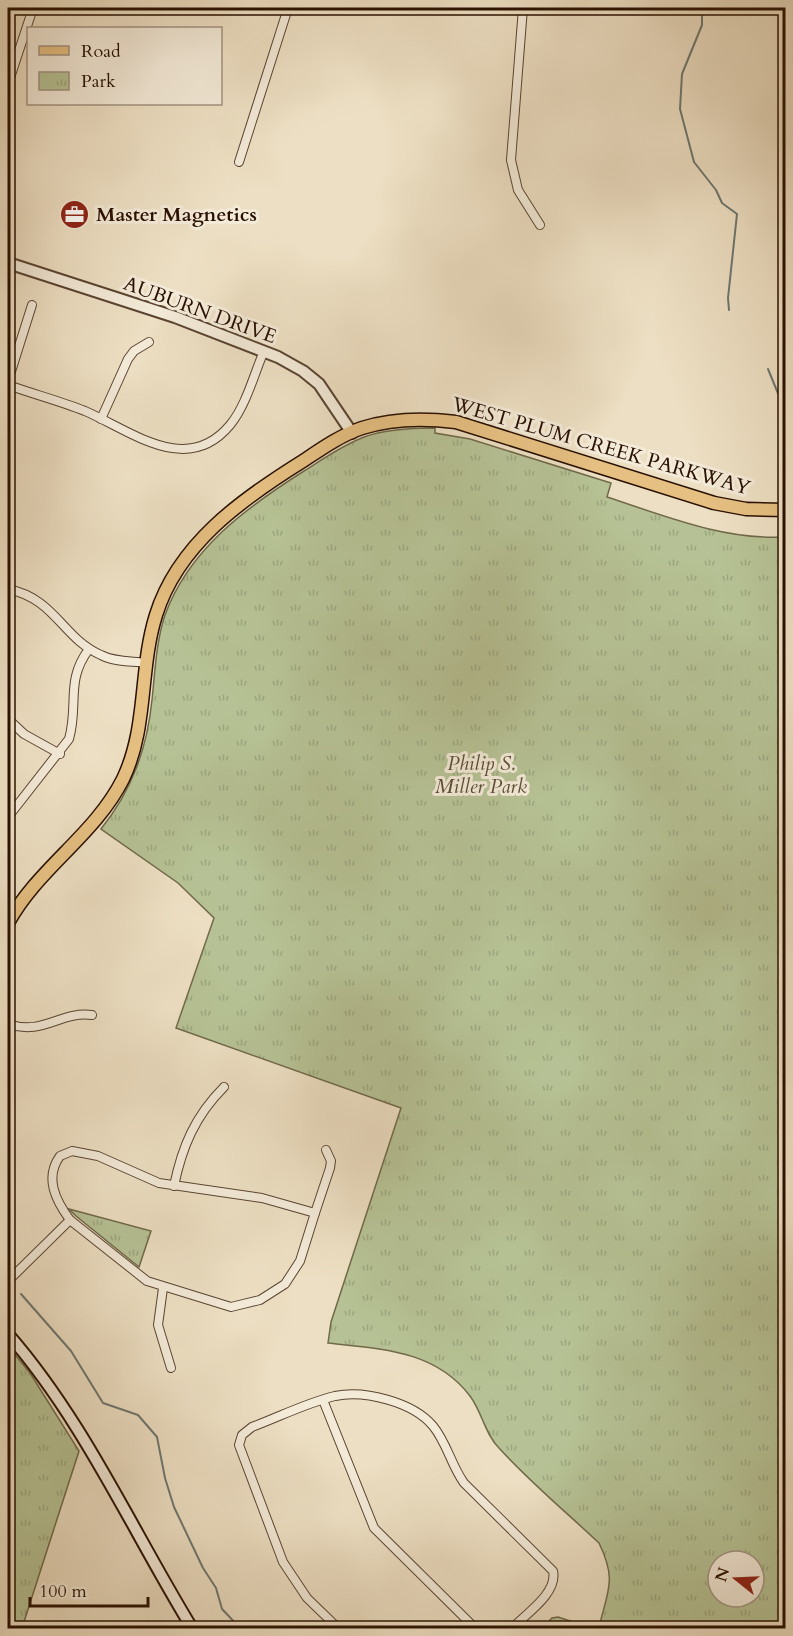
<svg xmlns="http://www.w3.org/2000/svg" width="793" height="1636" font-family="Cardo,serif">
<defs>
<pattern id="park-tufts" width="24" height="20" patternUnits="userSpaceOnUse" patternTransform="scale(1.5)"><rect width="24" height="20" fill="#b6c295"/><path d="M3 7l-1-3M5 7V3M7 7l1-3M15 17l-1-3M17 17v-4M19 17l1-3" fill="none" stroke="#9ca67f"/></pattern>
</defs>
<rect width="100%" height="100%" fill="#eddfc3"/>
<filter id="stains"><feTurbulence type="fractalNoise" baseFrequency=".00333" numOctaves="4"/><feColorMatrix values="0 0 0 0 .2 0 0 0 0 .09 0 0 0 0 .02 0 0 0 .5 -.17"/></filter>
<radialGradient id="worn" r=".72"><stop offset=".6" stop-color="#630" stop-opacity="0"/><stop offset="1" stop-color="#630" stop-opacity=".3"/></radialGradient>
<g fill="url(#park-tufts)" stroke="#70694a" stroke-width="1.5" fill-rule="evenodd">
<path d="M435,428V433L470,439L611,483L607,497C665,516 723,540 785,537V1628H542L552,1618L558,1617L592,1628L600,1623C609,1588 616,1578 599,1543C566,1512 530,1482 499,1448C485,1434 482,1412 470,1396C435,1350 381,1349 328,1343L331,1322L401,1108L176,1028L214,918L178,883L101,829C132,790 147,749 152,700C155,672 156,642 165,615C189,549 247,507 304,471C323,459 343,445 364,437C386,429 411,428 435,428ZM718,1561H754V1597H718Z"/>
<polygon points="69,1209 151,1231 139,1267 76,1216"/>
<polygon points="8,1346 30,1373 79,1451 22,1628 8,1628"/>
</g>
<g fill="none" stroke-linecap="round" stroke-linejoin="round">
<g stroke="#6d7770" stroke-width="2">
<polyline points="702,8 702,25 682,74 680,109 694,162 716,190 722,203 737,214 728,298 729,310"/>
<polyline points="768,369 786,413"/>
<polyline points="21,1294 71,1351 103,1403 138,1415 157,1437 165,1478 174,1507 203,1568 216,1588 222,1609 240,1628"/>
</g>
<defs>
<g id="minor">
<polyline points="523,8 511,160 518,190 540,225"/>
<polyline points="8,84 33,8"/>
<polyline points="239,162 288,8"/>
<polyline points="8,381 32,305"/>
<path d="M8,385C33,394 60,401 85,411C131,431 187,477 230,425C246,406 254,374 264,351"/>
<polyline points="101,419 128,359 134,351 149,342"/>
<path d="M8,589C56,599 62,638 101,655C114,662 132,661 146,663"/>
<polyline points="8,719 24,734 60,754"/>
<path d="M8,817L69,739C79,704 65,681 89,649"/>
<path d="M8,1024C43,1036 60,1011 92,1015"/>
<path d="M72,1151L98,1156L159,1183L262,1198L315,1213L300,1261L285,1284L260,1300L231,1307L147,1281L70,1220C56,1201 44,1178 60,1156Z"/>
<path d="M174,1186C182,1147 195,1116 224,1087"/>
<polyline points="315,1213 330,1168 331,1161 326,1150"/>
<polyline points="8,1281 70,1220"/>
<polyline points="163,1288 158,1325 171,1368"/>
<polyline points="323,1400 374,1528 475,1628"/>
<path d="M338,1628L307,1598L283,1562L239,1445L242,1435L252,1427C279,1417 306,1403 335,1396C365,1390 413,1402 433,1426C447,1443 451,1465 464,1483L553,1571C558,1593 526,1614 512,1628"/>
</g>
<polyline id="tertiary" points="8,263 175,317 278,357 303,371 319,384 352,433"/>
<path id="secondary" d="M8,1334C84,1421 132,1530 192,1628"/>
<path id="primary" d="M8,923C38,868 95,835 123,779C148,727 139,669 156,615C178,544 242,499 303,461C321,449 341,435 362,428C393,418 424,418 456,422L714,503L746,509L786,510"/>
</defs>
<use href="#minor" stroke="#5a4431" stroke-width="10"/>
<use href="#tertiary" stroke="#5a4431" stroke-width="14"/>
<use href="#secondary" stroke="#291000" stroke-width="14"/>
<use href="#primary" stroke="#291000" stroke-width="15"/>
<use href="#minor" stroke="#f3ead8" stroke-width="8"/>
<use href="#tertiary" stroke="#f3ead8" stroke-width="10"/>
<use href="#secondary" stroke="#f3ead8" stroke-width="10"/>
<use href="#primary" stroke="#e6c082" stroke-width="12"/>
</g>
<defs>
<symbol id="office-disc" viewBox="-11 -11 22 22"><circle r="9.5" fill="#8f2418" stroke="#f3ead8"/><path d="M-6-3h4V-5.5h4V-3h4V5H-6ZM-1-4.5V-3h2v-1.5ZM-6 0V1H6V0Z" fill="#fff"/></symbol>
</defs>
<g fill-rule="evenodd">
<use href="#office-disc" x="58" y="198" width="33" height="33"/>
</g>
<g text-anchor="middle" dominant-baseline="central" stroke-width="6" stroke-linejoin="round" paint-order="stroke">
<g font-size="20" font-weight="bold" fill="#291000" stroke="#f3ead8" text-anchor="start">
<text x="96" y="214">Master Magnetics</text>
</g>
<g font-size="20" fill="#291000" stroke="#f3ead8">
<text transform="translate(200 310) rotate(20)">AUBURN DRIVE</text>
<text transform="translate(601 446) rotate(16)">WEST PLUM CREEK PARKWAY</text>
</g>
<g font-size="20" font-style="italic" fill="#5a4e34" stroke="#f3ead8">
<text x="481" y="763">Philip S.<tspan x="481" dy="23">Miller Park</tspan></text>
</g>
</g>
<rect width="793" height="1636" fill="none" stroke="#eddfc3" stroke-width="30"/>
<rect x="9" y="9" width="775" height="1618" fill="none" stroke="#291000" stroke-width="3"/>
<rect x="15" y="15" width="763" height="1606" fill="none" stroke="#291000" stroke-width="1.5"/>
<rect x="27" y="27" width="195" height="78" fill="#f3ead8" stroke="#a29382" stroke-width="1.5"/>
<rect x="39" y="46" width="30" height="9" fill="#e6c082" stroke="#a29382" stroke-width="1.5"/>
<text x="81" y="57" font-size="18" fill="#291000">Road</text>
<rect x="39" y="72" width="30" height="18" fill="url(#park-tufts)" stroke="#a29382" stroke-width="1.5"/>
<text x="81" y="87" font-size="18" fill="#291000">Park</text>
<g transform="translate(736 1579) rotate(288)"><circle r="28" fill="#f3ead8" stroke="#a29382" stroke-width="1.5"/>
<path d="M0-4.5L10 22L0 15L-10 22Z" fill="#8f2418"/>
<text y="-9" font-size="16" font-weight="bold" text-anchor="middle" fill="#291000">N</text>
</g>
<path d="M30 1597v9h118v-9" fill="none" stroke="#291000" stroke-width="3"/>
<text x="39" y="1597" font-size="18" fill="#291000" stroke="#f3ead8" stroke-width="4.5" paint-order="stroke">100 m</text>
<rect width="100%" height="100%" filter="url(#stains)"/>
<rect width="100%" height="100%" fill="url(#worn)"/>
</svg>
